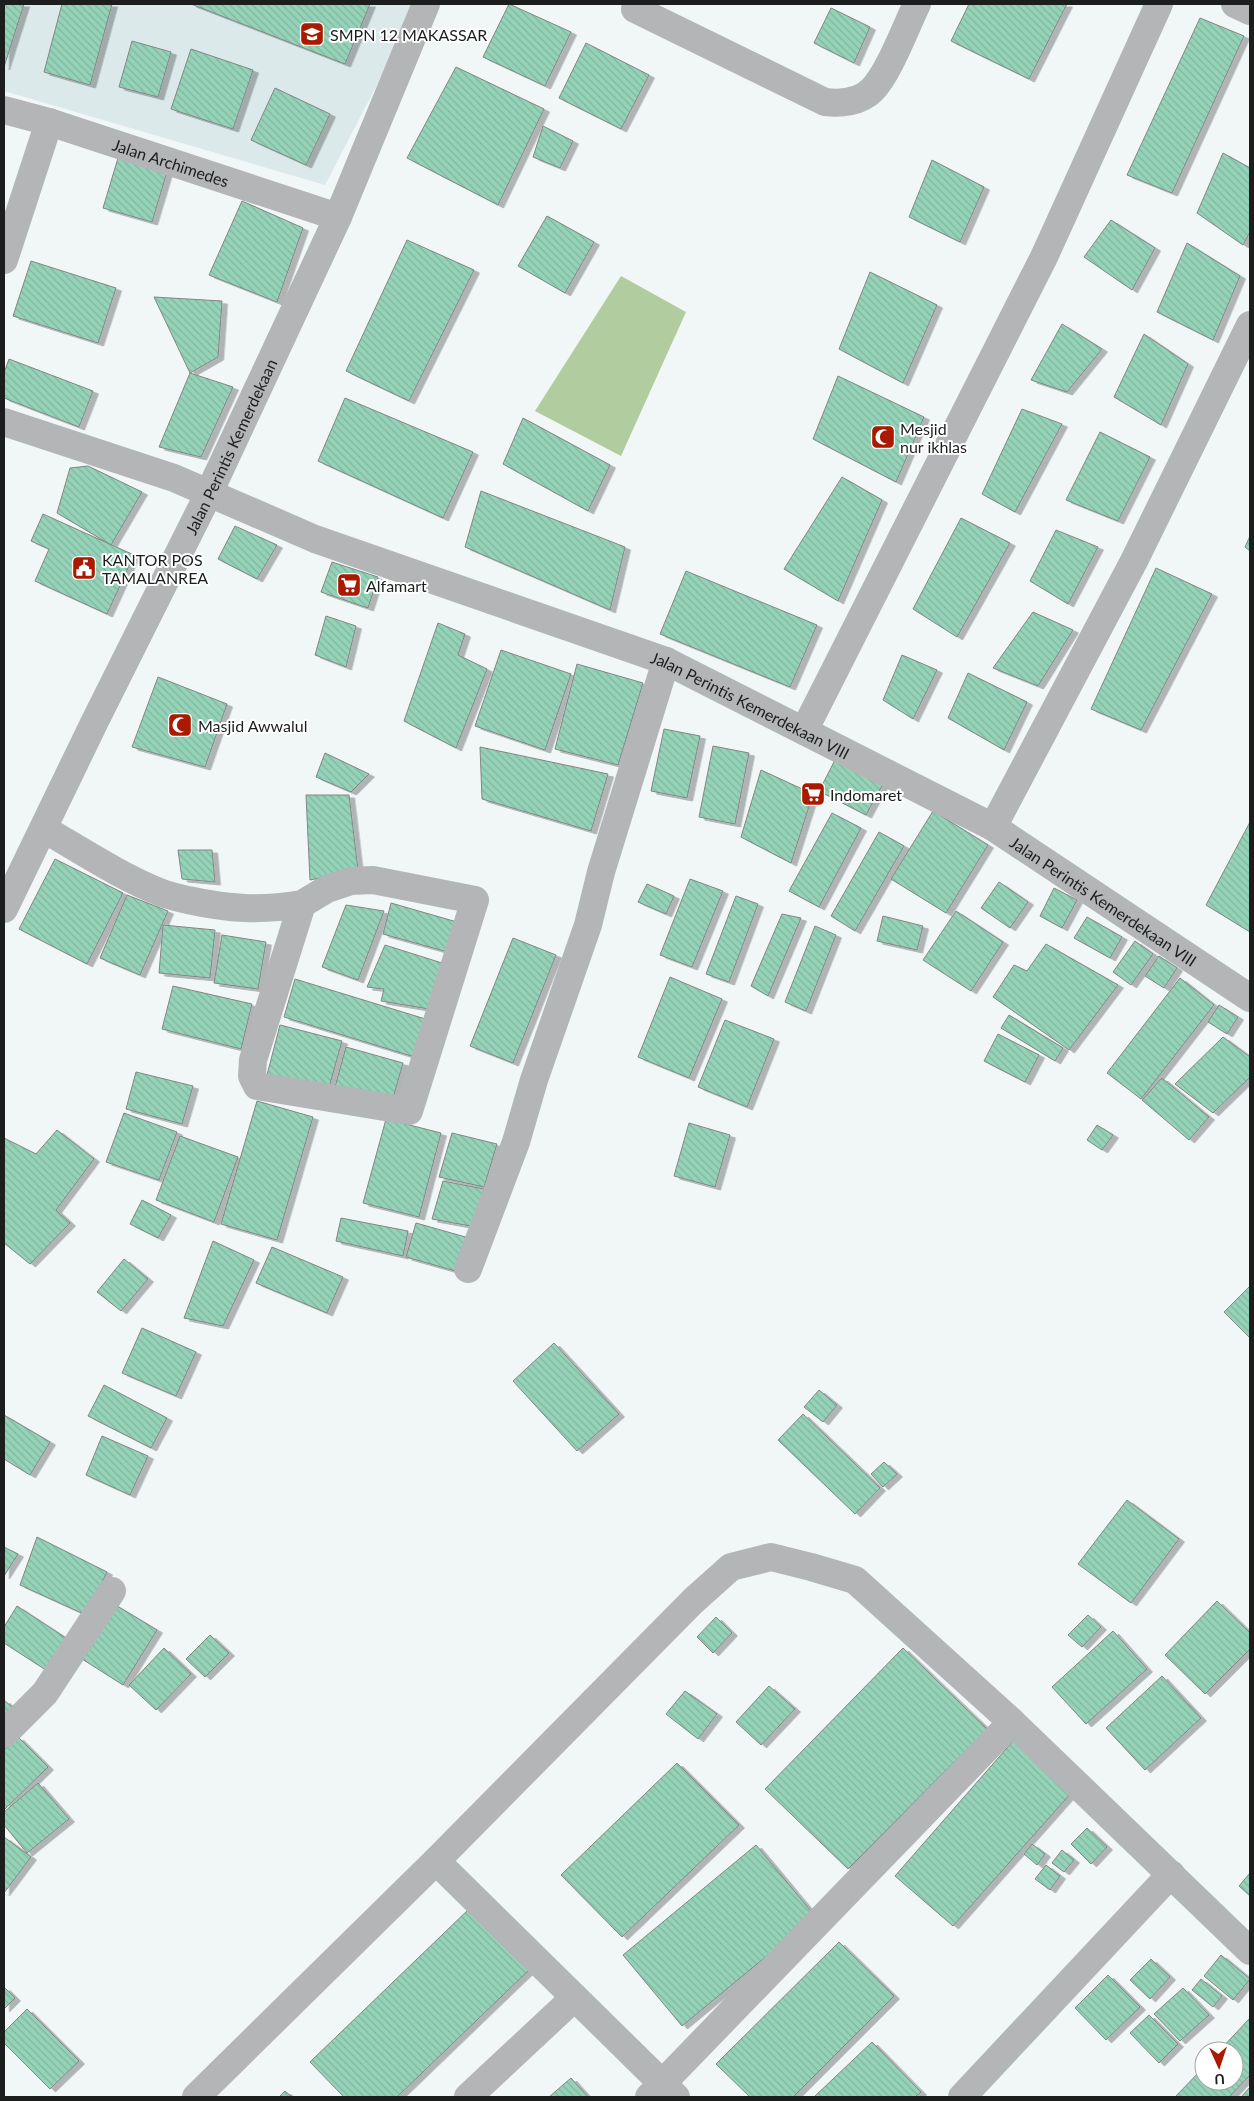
<svg xmlns="http://www.w3.org/2000/svg" width="1254" height="2101" font-family="Lato,sans-serif">
<defs>
<pattern id="building-back-hatch" width="6" height="6" patternUnits="userSpaceOnUse" patternTransform="scale(1.25)"><rect width="6" height="6" fill="#95d3b9"/><path d="M-1 5l2 2M0 0l6 6M5-1l2 2" fill="none" stroke="#80b59f"/></pattern>
<filter id="shadow"><feDropShadow dx="5.5" dy="3" stdDeviation="0" flood-color="#0004"/></filter>
</defs>
<rect width="100%" height="100%" fill="#f1f6f6"/>
<polygon fill="#dbe9ea" points="4,4 419,4 325,185 4,91"/>
<polygon fill="#b1cd9f" points="621,276 686,312 621,456 535,411"/>
<g fill="url(#building-back-hatch)" stroke="#828684" filter="url(#shadow)">
<polygon points="4,4 24,4 4,67"/>
<polygon points="62,4 112,4 90,85 44,72"/>
<polygon points="191,4 370,4 345,64"/>
<polygon points="509,4 571,32 545,86 483,57"/>
<polygon points="969,4 1067,4 1029,79 951,41"/>
<polygon points="831,8 870,27 854,63 814,43"/>
<polygon points="1200,18 1244,36 1172,193 1127,175"/>
<polygon points="132,41 171,52 158,97 119,87"/>
<polygon points="586,43 649,75 621,129 559,98"/>
<polygon points="191,49 253,70 233,129 171,109"/>
<polygon points="456,67 544,109 498,205 407,158"/>
<polygon points="275,88 330,114 306,165 251,140"/>
<polygon points="543,126 573,141 560,168 533,157"/>
<polygon points="1223,153 1250,168 1250,232 1243,245 1197,213"/>
<polygon points="118,158 167,172 152,222 103,208"/>
<polygon points="932,160 984,187 960,242 909,217"/>
<polygon points="242,201 303,228 277,302 209,275"/>
<polygon points="547,216 594,242 565,293 518,266"/>
<polygon points="1111,220 1155,248 1132,290 1084,257"/>
<polygon points="407,240 474,270 409,401 346,371"/>
<polygon points="1187,243 1240,276 1213,340 1157,312"/>
<polygon points="31,261 116,288 98,343 13,316"/>
<polygon points="870,272 937,305 903,383 839,349"/>
<polygon points="154,297 222,301 218,357 190,373"/>
<polygon points="1062,324 1102,349 1067,392 1031,380"/>
<polygon points="1144,334 1188,364 1161,425 1114,397"/>
<polygon points="9,359 93,391 79,427 4,398 4,373"/>
<polygon points="190,373 233,387 201,457 159,447"/>
<polygon points="838,376 924,417 896,482 813,439"/>
<polygon points="345,398 473,452 443,518 318,461"/>
<polygon points="1022,409 1062,424 1015,512 982,494"/>
<polygon points="523,418 610,465 588,511 503,464"/>
<polygon points="1100,432 1150,457 1118,521 1066,500"/>
<polygon points="88,466 142,492 111,545 57,513 70,468"/>
<polygon points="842,477 882,500 838,601 784,569"/>
<polygon points="481,491 625,547 610,610 465,547"/>
<polygon points="43,514 134,555 107,614 35,581 49,549 31,541"/>
<polygon points="961,518 1010,543 957,637 913,609"/>
<polygon points="235,526 277,545 257,579 218,559"/>
<polygon points="1056,530 1098,547 1068,604 1030,581"/>
<polygon points="1250,536 1250,551 1245,547"/>
<polygon points="332,562 378,577 368,608 321,592"/>
<polygon points="1156,568 1212,594 1141,730 1091,709"/>
<polygon points="686,571 817,625 790,687 660,634"/>
<polygon points="1033,612 1073,630 1038,686 993,668"/>
<polygon points="326,616 356,626 346,667 315,655"/>
<polygon points="438,623 465,634 458,655 487,669 456,748 404,721"/>
<polygon points="501,650 571,674 545,750 475,726"/>
<polygon points="902,655 937,670 913,719 883,700"/>
<polygon points="577,664 643,683 618,765 555,749"/>
<polygon points="968,673 1027,702 1004,750 948,718"/>
<polygon points="158,677 227,704 205,767 132,747"/>
<polygon points="664,729 700,736 687,798 651,791"/>
<polygon points="713,746 749,753 735,824 699,817"/>
<polygon points="480,747 608,774 591,831 482,799"/>
<polygon points="325,753 369,774 351,792 316,777"/>
<polygon points="835,760 883,784 866,815 819,791"/>
<polygon points="761,770 813,794 791,863 741,837"/>
<polygon points="306,795 349,795 358,870 310,880"/>
<polygon points="933,811 988,845 946,913 891,879"/>
<polygon points="832,813 861,828 819,907 789,891"/>
<polygon points="1250,822 1250,932 1206,905"/>
<polygon points="879,832 904,846 855,931 831,916"/>
<polygon points="178,850 212,850 215,882 182,879"/>
<polygon points="55,859 123,893 87,964 19,929"/>
<polygon points="690,879 723,891 692,967 660,955"/>
<polygon points="999,882 1028,902 1010,928 981,908"/>
<polygon points="647,884 674,896 666,914 638,902"/>
<polygon points="1054,888 1077,900 1062,928 1040,916"/>
<polygon points="127,895 168,911 140,975 100,958"/>
<polygon points="736,896 758,904 729,982 706,974"/>
<polygon points="391,903 457,922 448,952 383,934"/>
<polygon points="346,905 384,911 358,980 322,967"/>
<polygon points="956,911 1003,942 971,991 923,960"/>
<polygon points="782,914 801,918 768,996 751,986"/>
<polygon points="883,916 923,926 917,950 877,941"/>
<polygon points="1087,917 1122,937 1110,958 1074,938"/>
<polygon points="163,925 215,930 210,978 159,973"/>
<polygon points="815,926 836,935 806,1011 785,1002"/>
<polygon points="222,935 266,942 258,989 214,983"/>
<polygon points="513,938 556,955 513,1063 470,1046"/>
<polygon points="1135,941 1153,954 1131,985 1113,972"/>
<polygon points="1046,944 1118,985 1069,1050 993,997 1014,965 1027,971"/>
<polygon points="385,945 442,963 429,1009 381,1001 384,989 367,987"/>
<polygon points="1159,956 1177,968 1164,988 1145,976"/>
<polygon points="670,977 722,999 689,1078 638,1057"/>
<polygon points="1180,978 1214,1005 1141,1099 1107,1073"/>
<polygon points="295,979 432,1021 421,1059 284,1017"/>
<polygon points="173,986 252,1004 241,1049 162,1029"/>
<polygon points="1219,1005 1238,1017 1227,1034 1208,1022"/>
<polygon points="1009,1015 1063,1048 1055,1061 1001,1028"/>
<polygon points="725,1020 774,1039 747,1107 698,1087"/>
<polygon points="280,1025 342,1041 328,1091 267,1075"/>
<polygon points="998,1034 1039,1055 1025,1082 984,1061"/>
<polygon points="1223,1037 1250,1057 1250,1077 1213,1113 1175,1084"/>
<polygon points="346,1047 403,1063 392,1102 335,1087"/>
<polygon points="136,1072 193,1086 182,1124 126,1109"/>
<polygon points="1162,1078 1209,1117 1189,1140 1142,1100"/>
<polygon points="257,1101 313,1117 277,1240 221,1224"/>
<polygon points="124,1113 177,1132 159,1180 106,1162"/>
<polygon points="386,1119 441,1133 419,1217 363,1203"/>
<polygon points="689,1123 730,1135 715,1187 674,1176"/>
<polygon points="1097,1125 1113,1135 1102,1150 1087,1140"/>
<polygon points="57,1130 94,1159 56,1210 70,1223 30,1264 4,1243 4,1138 36,1154"/>
<polygon points="452,1133 497,1144 484,1187 439,1177"/>
<polygon points="180,1136 238,1157 214,1222 156,1200"/>
<polygon points="443,1181 484,1189 476,1227 432,1219"/>
<polygon points="142,1200 171,1215 158,1238 130,1224"/>
<polygon points="341,1218 408,1231 403,1256 336,1241"/>
<polygon points="416,1223 469,1238 459,1272 406,1257"/>
<polygon points="213,1241 254,1260 223,1326 184,1318"/>
<polygon points="272,1247 343,1277 327,1313 256,1283"/>
<polygon points="124,1259 148,1279 121,1311 97,1292"/>
<polygon points="1250,1286 1250,1338 1224,1312"/>
<polygon points="142,1328 196,1352 176,1396 122,1373"/>
<polygon points="554,1343 619,1414 577,1451 513,1381"/>
<polygon points="104,1385 167,1418 151,1448 88,1416"/>
<polygon points="819,1390 837,1405 823,1422 804,1407"/>
<polygon points="803,1414 880,1488 855,1514 778,1440"/>
<polygon points="4,1415 50,1442 30,1475 4,1459"/>
<polygon points="102,1436 148,1456 130,1495 86,1475"/>
<polygon points="884,1462 897,1474 883,1487 871,1474"/>
<polygon points="1127,1500 1179,1539 1131,1603 1078,1564"/>
<polygon points="37,1537 107,1572 86,1615 20,1585"/>
<polygon points="4,1547 18,1554 4,1576"/>
<polygon points="1217,1601 1250,1633 1250,1649 1205,1694 1165,1655"/>
<polygon points="112,1603 157,1630 123,1685 79,1657"/>
<polygon points="17,1606 72,1642 52,1674 4,1643 4,1627"/>
<polygon points="1088,1615 1101,1627 1082,1647 1068,1635"/>
<polygon points="716,1617 732,1633 713,1653 697,1637"/>
<polygon points="1113,1631 1147,1669 1086,1724 1052,1687"/>
<polygon points="210,1635 229,1653 205,1677 186,1659"/>
<polygon points="164,1648 191,1674 156,1710 129,1685"/>
<polygon points="903,1648 987,1729 848,1869 765,1789"/>
<polygon points="1162,1676 1201,1718 1145,1770 1106,1728"/>
<polygon points="769,1686 795,1709 761,1745 736,1722"/>
<polygon points="685,1691 717,1714 698,1739 666,1714"/>
<polygon points="4,1700 12,1707 4,1717"/>
<polygon points="18,1737 48,1767 4,1810 4,1750"/>
<polygon points="1013,1741 1072,1792 953,1926 895,1876"/>
<polygon points="677,1763 739,1825 622,1937 561,1875"/>
<polygon points="38,1783 69,1819 27,1853 4,1825 4,1812"/>
<polygon points="1087,1828 1107,1847 1091,1864 1071,1844"/>
<polygon points="4,1837 31,1857 4,1893"/>
<polygon points="1032,1844 1045,1854 1037,1865 1024,1854"/>
<polygon points="756,1845 815,1916 682,2026 623,1955"/>
<polygon points="1062,1850 1074,1860 1064,1872 1052,1863"/>
<polygon points="1046,1865 1060,1876 1050,1890 1035,1879"/>
<polygon points="1250,1873 1250,1896 1239,1886"/>
<polygon points="469,1909 529,1970 397,2097 344,2097 310,2062"/>
<polygon points="839,1942 894,1996 793,2097 750,2097 716,2064"/>
<polygon points="1221,1955 1250,1979 1233,2000 1204,1976"/>
<polygon points="1151,1959 1170,1977 1150,1999 1130,1980"/>
<polygon points="1108,1975 1140,2007 1106,2040 1075,2008"/>
<polygon points="1201,1979 1222,1996 1213,2007 1192,1990"/>
<polygon points="4,1987 15,1998 4,2009"/>
<polygon points="1183,1988 1209,2015 1180,2041 1154,2014"/>
<polygon points="27,2009 79,2061 50,2089 4,2043 4,2032"/>
<polygon points="1149,2015 1178,2044 1159,2063 1130,2033"/>
<polygon points="1250,2018 1250,2075 1229,2097 1175,2097 1204,2067 1204,2081 1234,2081 1234,2051 1219,2051"/>
<polygon points="872,2042 921,2092 915,2097 814,2097"/>
<polygon points="571,2078 588,2097 549,2097"/>
<polygon points="1250,2087 1250,2097 1241,2097"/>
<polygon points="285,2091 292,2097 279,2097"/>
</g>
<g fill="none" stroke-linecap="round" stroke-linejoin="round">
<g stroke="#b3b5b6" stroke-width="28">
<path d="M637,4L635,9L825,102C841,104 860,102 872,90C889,73 906,26 917,4"/>
<polyline points="1235,4 1250,11"/>
<path id="s1" d="M4,110L49,122L338,217"/>
<polyline points="4,260 49,122"/>
<path id="s2" d="M4,422L174,478L315,539L666,661L993,827L1250,998"/>
<polyline points="804,731 1044,257 1159,4"/>
<polyline points="993,827 1134,561 1250,325"/>
<path d="M44,829C82,851 121,877 162,893C170,896 180,898 188,900C229,909 261,911 302,904L253,1060L252,1076L257,1086L409,1111L475,900L373,880L351,881L327,889L302,904"/>
<path id="s3" d="M4,909L95,721L209,493L338,217L426,4"/>
<polyline points="468,1269 516,1142 534,1080 588,925 601,872 666,661"/>
<polyline points="4,1734 45,1693 112,1591"/>
<polyline points="436,1861 676,2097"/>
<polyline points="196,2097 436,1861 693,1601 731,1567 771,1557 811,1567 855,1580 1012,1722 1250,1951"/>
<polyline points="468,2097 574,1998"/>
<polyline points="649,2097 1012,1722"/>
<polyline points="962,2097 1171,1874"/>
</g>
</g>
<defs>
<symbol id="school-square" viewBox="-11 -11 22 22"><rect x="-9" y="-9" width="18" height="18" rx="4" fill="#aa1a00" stroke="#fff"/><path d="M0-5L7-2L0 1L-7-2ZM-4 1L0 2.5L4 1V4Q0 6-4 4Z" fill="#fff"/></symbol>
<symbol id="mosque-square" viewBox="-11 -11 22 22"><rect x="-9" y="-9" width="18" height="18" rx="4" fill="#aa1a00" stroke="#fff"/><path d="M3.5-4.9A6 6 0 1 0 3.5 4.9A5 5 0 1 1 3.5-4.9Z" fill="#fff"/></symbol>
<symbol id="civic-square" viewBox="-11 -11 22 22"><rect x="-9" y="-9" width="18" height="18" rx="4" fill="#aa1a00" stroke="#fff"/><path d="M-.6-6.5H3V-4.5H.6V-3L4-1V1h2V6H-6V1h2V-1L-.6-3ZM-1.2 2.5V6h2.4V2.5Z" fill="#fff"/></symbol>
<symbol id="supermarket-square" viewBox="-11 -11 22 22"><rect x="-9" y="-9" width="18" height="18" rx="4" fill="#aa1a00" stroke="#fff"/><path d="M-6-5.5h2.5l.6 2H6L4.5 2H-2.5L-4.4-4H-6ZM-1.5 3.2a1.3 1.3 0 1 0 .1 0ZM3 3.2a1.3 1.3 0 1 0 .1 0Z" fill="#fff"/></symbol>
</defs>
<g fill-rule="evenodd">
<use href="#school-square" x="298" y="20" width="28" height="28"/>
<use href="#mosque-square" x="869" y="423" width="28" height="28"/>
<use href="#civic-square" x="70" y="554" width="28" height="28"/>
<use href="#supermarket-square" x="335" y="571" width="28" height="28"/>
<use href="#mosque-square" x="166" y="711" width="28" height="28"/>
<use href="#supermarket-square" x="799" y="780" width="28" height="28"/>
</g>
<g text-anchor="middle" dominant-baseline="central" stroke-width="4" stroke-linejoin="round" paint-order="stroke">
<g font-size="16" fill="#1c1e1e" stroke="#fff" text-anchor="start">
<text x="330" y="34">SMPN 12 MAKASSAR</text>
<text x="900" y="428">Mesjid<tspan x="900" dy="18">nur ikhlas</tspan></text>
<text x="102" y="559">KANTOR POS<tspan x="102" dy="18">TAMALANREA</tspan></text>
<text x="366" y="585">Alfamart</text>
<text x="198" y="725">Masjid Awwalul</text>
<text x="830" y="794">Indomaret</text>
</g>
<g font-size="16" fill="#1c1e1e" stroke="#fff">
<text stroke="none"><textPath href="#s1" startOffset="175">Jalan Archimedes</textPath></text>
<text stroke="none"><textPath href="#s3" startOffset="515">Jalan Perintis Kemerdekaan</textPath></text>
<text stroke="none"><textPath href="#s2" startOffset="799">Jalan Perintis Kemerdekaan VIII</textPath></text>
<text stroke="none"><textPath href="#s2" startOffset="1204">Jalan Perintis Kemerdekaan VIII</textPath></text>
</g>
</g>
<rect width="1254" height="2101" fill="none" stroke="#1c1e1e" stroke-width="10"/>
<g transform="translate(1219 2066) rotate(177)"><circle r="24" fill="#ffffff" stroke="#a4a5a5"/>
<path d="M0-4L9 19L0 12L-9 19Z" fill="#aa1a00"/>
<text y="-8" font-size="14" font-weight="bold" text-anchor="middle" fill="#1c1e1e">U</text>
</g>
</svg>
